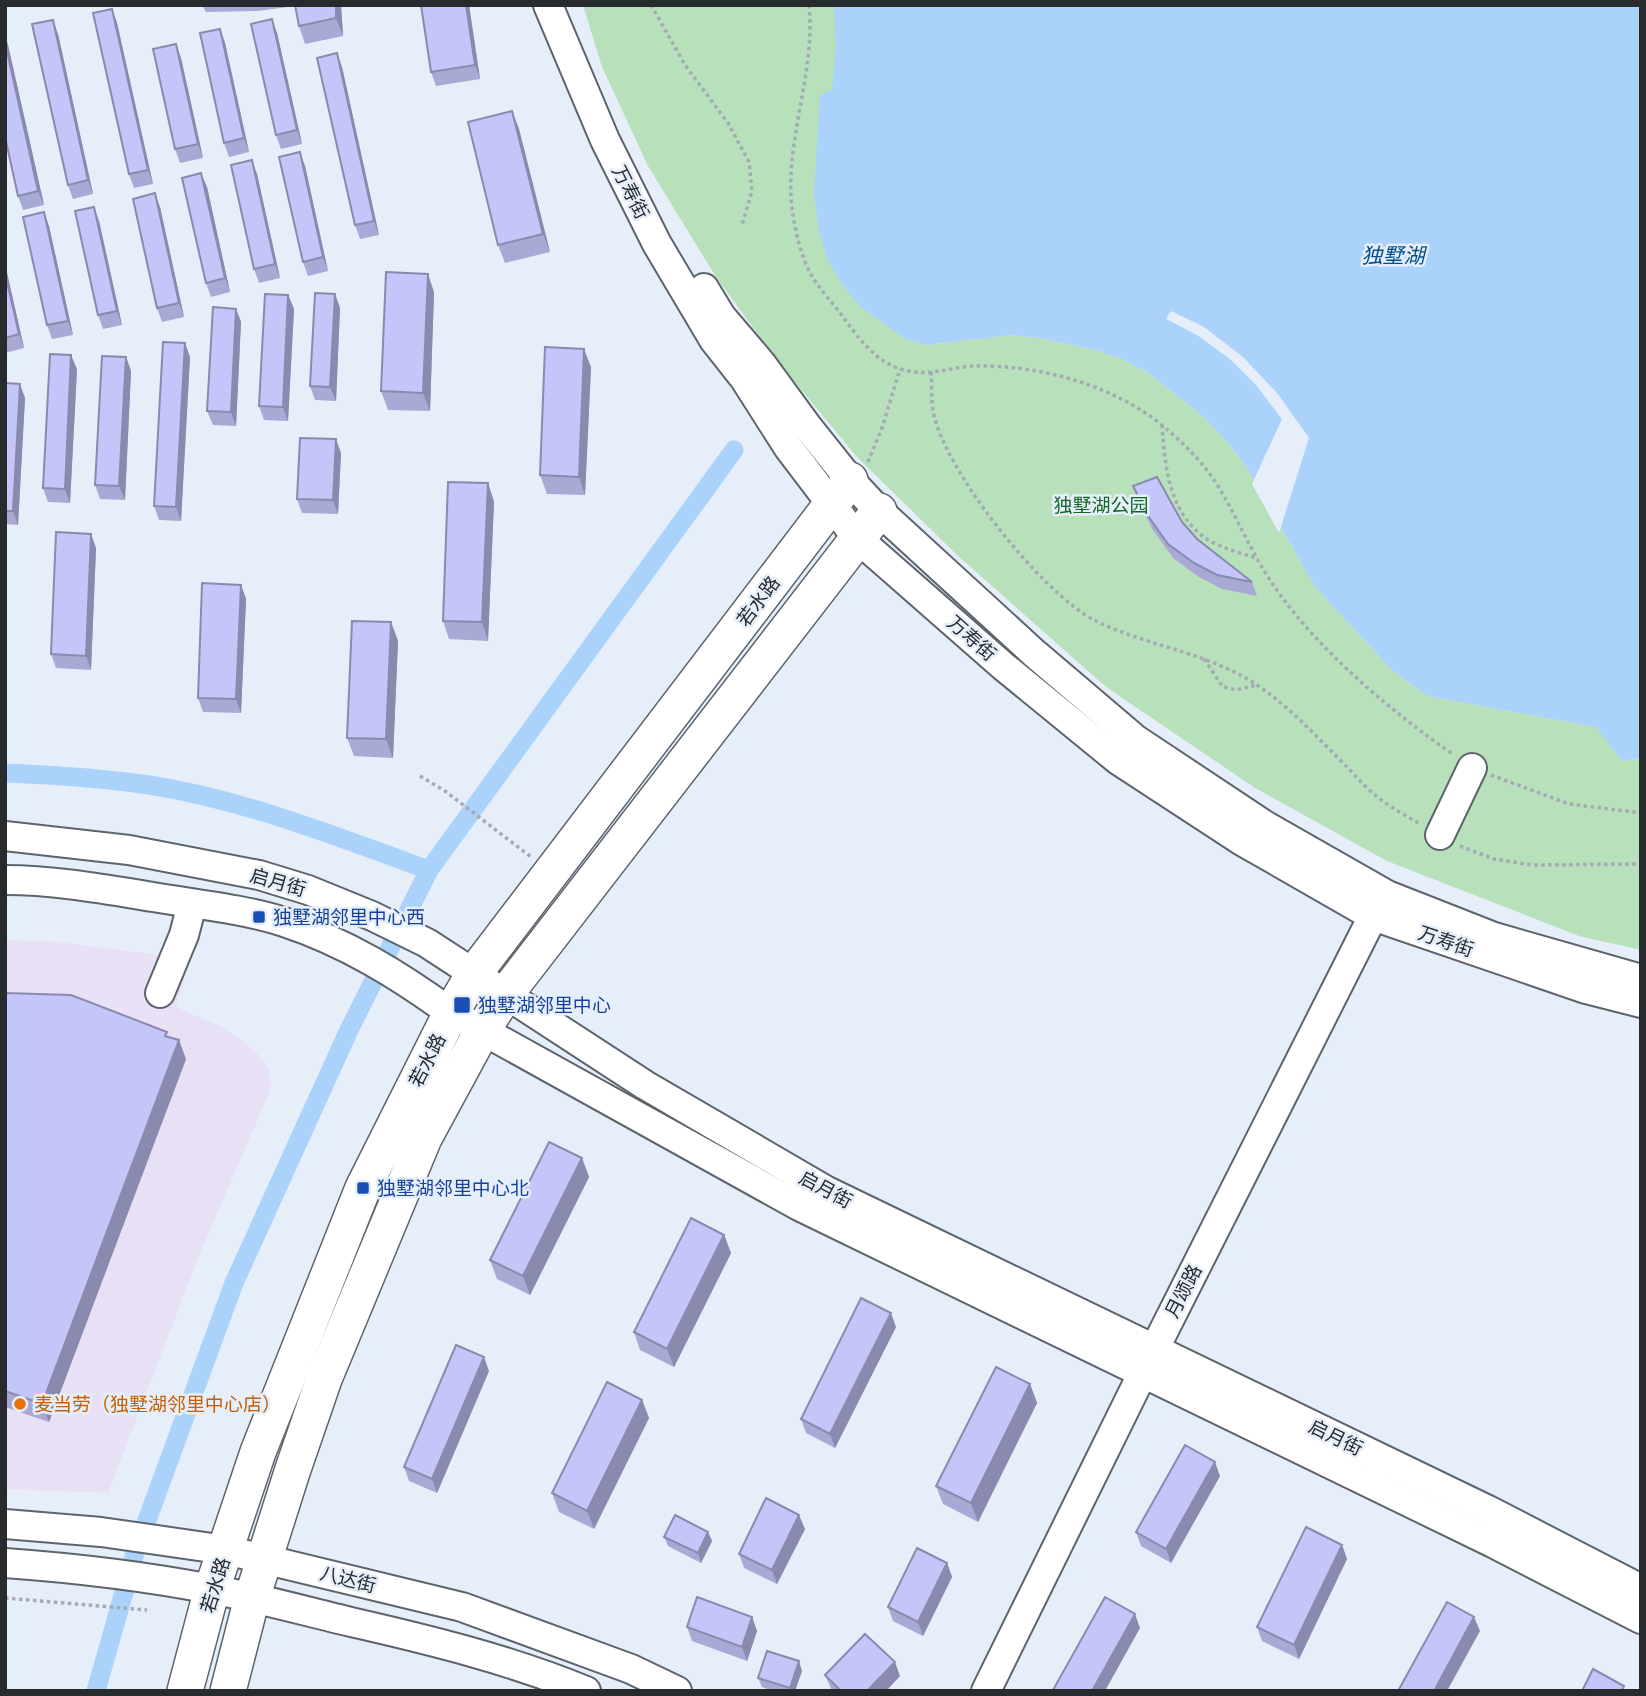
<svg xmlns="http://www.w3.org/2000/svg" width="1646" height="1696" font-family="'Archivo Narrow','Noto Sans SC',sans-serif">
<rect width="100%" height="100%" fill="#e6eff9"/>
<polygon fill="#e8e0f5" points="5,940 59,942 190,959 176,1007 227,1029 255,1051 269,1069 271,1086 267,1098 198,1258 108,1493 5,1489"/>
<polygon fill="#b8e1bb" points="583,5 841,5 927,345 1012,335 1040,338 1095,350 1122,359 1147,372 1206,419 1229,444 1249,471 1315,587 1392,670 1427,696 1597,727 1622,761 1641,758 1641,950 1579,936 1387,861 1255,788 1106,687 957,555 856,456 776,359 716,277 648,166 602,67"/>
<polygon fill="#aad2fb" points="834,5 1641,5 1641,758 1622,761 1596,727 1427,696 1392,670 1315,587 1249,471 1229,444 1206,419 1147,372 1122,359 1095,350 1040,338 1012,335 927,345 907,340 862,308 843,286 828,261 819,231 814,194 820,96 832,90 836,46"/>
<polygon fill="#e6eff9" points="1171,311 1204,327 1243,357 1278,394 1309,438 1279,533 1252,484 1282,419 1256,385 1231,360 1197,335 1166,319"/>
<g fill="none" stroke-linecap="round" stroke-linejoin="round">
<g stroke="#aad2fb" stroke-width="19">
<path d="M5,773C53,775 101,778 149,785C245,800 338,837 429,870"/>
<polyline points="96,1691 135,1553 234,1283 349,1030 429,870 734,450"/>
</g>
<defs>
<g id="minor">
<polyline points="548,5 605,140 657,244 714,340 744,378 788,447 857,538 1003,666 1118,760 1242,841 1373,916 1586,989 1641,1003"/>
<polyline points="704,288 721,316 761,363 807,426 850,480 879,511 1034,653 1135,739 1266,826 1387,895 1494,937 1641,979"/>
<polyline points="1440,835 1472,768"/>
<polyline points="5,836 129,850 259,875 308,890 372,916 427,943 645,1085 827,1191 1488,1510 1641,1589"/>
<path d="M5,880C55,880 104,889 153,897C194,904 244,909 284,922C345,942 399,975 451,1013L799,1206L1493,1543L1641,1619"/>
<polyline points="160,993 184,935 192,904"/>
<polyline points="5,1524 101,1532 226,1550 462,1607 631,1669 677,1691"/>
<path d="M5,1563C74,1568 143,1576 211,1589C258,1598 305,1611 351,1622C430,1640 511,1660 586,1691"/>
<polyline points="986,1691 1154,1350 1373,916 1382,902"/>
</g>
<g id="major">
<polyline points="185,1691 212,1589 258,1452 363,1188 451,1013 473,975 850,480"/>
<polyline points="228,1691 252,1598 293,1469 324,1379 424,1138 482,1031 505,995 879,511"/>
</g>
</defs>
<use href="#minor" stroke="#5d646c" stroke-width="32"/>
<use href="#major" stroke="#5d646c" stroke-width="38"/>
<g stroke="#a4abb2" stroke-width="3.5" stroke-dasharray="3.5 3.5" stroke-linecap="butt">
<polyline points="651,5 685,65 728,123 749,162 752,191 742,225"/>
<path d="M809,5C816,73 784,142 792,208C795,230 801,258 813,278C820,289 829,299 837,309C857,335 874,364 908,371C930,376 953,367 975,366C1042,365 1118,386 1169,431C1185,445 1199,459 1212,477C1234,509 1248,547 1270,580C1312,645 1390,711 1454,755"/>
<path d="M931,372C932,384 931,398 933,410C942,468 1043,595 1096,621C1147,646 1205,652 1254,683C1288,705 1317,737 1345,765C1355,775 1364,786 1375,795C1388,806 1405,815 1420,824"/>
<path d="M1162,425C1165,468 1169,516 1210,541C1225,549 1241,553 1256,558"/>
<polyline points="868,462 882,428 900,369"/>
<polyline points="1204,659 1223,687 1237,690 1256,685"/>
<polyline points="1491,775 1569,804 1641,813"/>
<polyline points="420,776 445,791 531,857"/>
<polyline points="1460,846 1494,859 1532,865 1641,864"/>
<polyline points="5,1598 147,1610"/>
</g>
<use href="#minor" stroke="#fff" stroke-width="28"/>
<use href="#major" stroke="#fff" stroke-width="35"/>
</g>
<g fill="#a9a9d5">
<polygon points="202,5 341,5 343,36 305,44 299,26 295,6 258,11 206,12"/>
<polygon points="421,5 469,5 480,79 436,86 431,72"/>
<polygon points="112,9 117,23 153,184 134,188 129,174"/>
<polygon points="220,29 225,43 249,152 229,157 224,143"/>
<polygon points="277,33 302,144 281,149 276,135"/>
<polygon points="58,34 93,194 73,199 68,185"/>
<polygon points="5,37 8,45 44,205 23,210 18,196"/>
<polygon points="181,58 203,158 180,163 175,149"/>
<polygon points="342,67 379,235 360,239 355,225"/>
<polygon points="512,111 519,129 550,252 505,263 498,245"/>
<polygon points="305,166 328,271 308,276 303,262"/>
<polygon points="257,174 280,278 259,283 254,269"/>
<polygon points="207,187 230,292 211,297 206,283"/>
<polygon points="160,207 184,317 162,322 157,308"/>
<polygon points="99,221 122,325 103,329 98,315"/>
<polygon points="49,226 73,335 52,339 47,325"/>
<polygon points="5,264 24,348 5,353"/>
<polygon points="434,292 430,411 388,410 381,391"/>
<polygon points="335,294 340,308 336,401 315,400 310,386"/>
<polygon points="288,295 294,309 288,421 264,420 259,406"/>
<polygon points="236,309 241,322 236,426 213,425 207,411"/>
<polygon points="126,357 131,371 125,500 100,499 95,485"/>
<polygon points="190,357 181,521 159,520 154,506"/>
<polygon points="591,367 585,495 547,494 540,475"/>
<polygon points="77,369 70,503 48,502 43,488"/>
<polygon points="5,383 25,398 18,525 5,524"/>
<polygon points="341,453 338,514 302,513 297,499"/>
<polygon points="488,483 494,502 488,641 449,639 443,621"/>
<polygon points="1133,486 1182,522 1197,539 1252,582 1257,596 1222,589 1199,577 1173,558 1153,530 1138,500"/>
<polygon points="91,534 96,548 91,670 56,668 51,654"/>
<polygon points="241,585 246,599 241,713 203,712 198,698"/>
<polygon points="391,622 398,641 393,758 354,756 347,738"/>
<polygon points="5,993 168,1037 186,1059 49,1422 5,1407"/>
<polygon points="582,1158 589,1177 530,1295 497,1279 490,1260"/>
<polygon points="724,1235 731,1253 674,1367 640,1350 634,1332"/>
<polygon points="896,1327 835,1448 806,1433 801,1419"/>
<polygon points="489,1371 437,1493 409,1481 404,1467"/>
<polygon points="1030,1384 1037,1403 978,1522 943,1504 936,1486"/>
<polygon points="642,1400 649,1418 594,1529 559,1512 552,1493"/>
<polygon points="1220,1476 1171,1563 1141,1546 1136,1532"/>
<polygon points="805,1529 777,1584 744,1568 739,1554"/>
<polygon points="708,1532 712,1541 701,1563 668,1546 664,1537"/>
<polygon points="1342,1545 1347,1559 1299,1659 1262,1641 1257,1627"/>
<polygon points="947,1563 952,1577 923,1636 893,1621 888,1607"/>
<polygon points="752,1617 757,1631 747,1661 692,1641 687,1627"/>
<polygon points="802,1671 795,1691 773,1691 762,1687 758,1678"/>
<polygon points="825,1675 900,1676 886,1691 832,1691"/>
</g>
<g fill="#898aae">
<polygon points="336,5 341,5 343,36 336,18"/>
<polygon points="466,5 469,5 480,79 475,65"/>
<polygon points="112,9 117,23 153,184 148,170"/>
<polygon points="272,19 277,33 302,144 297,130"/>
<polygon points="53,20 58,34 93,194 88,180"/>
<polygon points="220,29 225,43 249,152 244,138"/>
<polygon points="5,37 8,45 44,205 38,191 5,42"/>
<polygon points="176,44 181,58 203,158 198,144"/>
<polygon points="337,53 342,67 379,235 374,221"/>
<polygon points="512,111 519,129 550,252 543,234"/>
<polygon points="300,152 305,166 328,271 323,257"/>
<polygon points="252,160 257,174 280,278 275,264"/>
<polygon points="201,173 207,187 230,292 225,278"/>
<polygon points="155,193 160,207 184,317 179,303"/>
<polygon points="94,207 99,221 122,325 117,311"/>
<polygon points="44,212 49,226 73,335 68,321"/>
<polygon points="5,264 24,348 19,334 5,273"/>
<polygon points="428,274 434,292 430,411 423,393"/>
<polygon points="335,294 340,308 336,401 330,387"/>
<polygon points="288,295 294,309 288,421 283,407"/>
<polygon points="236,309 241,322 236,426 231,412"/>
<polygon points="185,343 190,357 181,521 176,507"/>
<polygon points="584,349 591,367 585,495 579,477"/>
<polygon points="71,355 77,369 70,503 65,489"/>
<polygon points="126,357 131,371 125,500 119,486"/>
<polygon points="20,384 25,398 18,525 13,511"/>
<polygon points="336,439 341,453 338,514 333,500"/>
<polygon points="488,483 494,502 488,641 482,622"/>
<polygon points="91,534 96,548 91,670 86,656"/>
<polygon points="5,552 7,556 5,584"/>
<polygon points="241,585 246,599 241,713 236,699"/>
<polygon points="391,622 398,641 393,758 386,739"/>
<polygon points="179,1040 186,1059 49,1422 42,1404"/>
<polygon points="582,1158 589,1177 530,1295 523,1276"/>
<polygon points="724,1235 731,1253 674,1367 667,1349"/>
<polygon points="891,1313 896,1327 835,1448 830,1434"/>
<polygon points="484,1357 489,1371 437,1493 432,1479"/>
<polygon points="1030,1384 1037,1403 978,1522 971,1503"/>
<polygon points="642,1400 649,1418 594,1529 587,1511"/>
<polygon points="1215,1462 1220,1476 1171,1563 1166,1549"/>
<polygon points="799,1515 805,1529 777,1584 772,1570"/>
<polygon points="708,1532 712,1541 701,1563 698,1553"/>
<polygon points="1342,1545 1347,1559 1299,1659 1294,1645"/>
<polygon points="947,1563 952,1577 923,1636 918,1622"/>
<polygon points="1135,1614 1140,1628 1105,1691 1092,1691"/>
<polygon points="752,1617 757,1631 747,1661 742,1647"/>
<polygon points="1474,1617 1480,1631 1447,1691 1434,1691"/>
<polygon points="799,1661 802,1671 795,1691 791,1691 790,1688"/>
<polygon points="895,1662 900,1676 886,1691 867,1691"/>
</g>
<g fill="#c4c5f8" stroke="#898aae" stroke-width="2">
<polygon points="295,5 336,5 336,18 299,26"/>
<polygon points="421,5 466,5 475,65 431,72"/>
<polygon points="112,9 148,170 129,174 93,13"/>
<polygon points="272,19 297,130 276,135 251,24"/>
<polygon points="53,20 88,180 68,185 32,24"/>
<polygon points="220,29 244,138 224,143 200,33"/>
<polygon points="5,42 38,191 18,196 5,137"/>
<polygon points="176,44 198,144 175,149 153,49"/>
<polygon points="337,53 374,221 355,225 317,58"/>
<polygon points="512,111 543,234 498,245 468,122"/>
<polygon points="300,152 323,257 303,262 279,157"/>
<polygon points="252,160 275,264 254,269 231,165"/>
<polygon points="201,173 225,278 206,283 182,178"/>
<polygon points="155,193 179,303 157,308 133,199"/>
<polygon points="94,207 117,311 98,315 75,211"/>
<polygon points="44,212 68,321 47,325 23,217"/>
<polygon points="386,272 428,274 423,393 381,391"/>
<polygon points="5,273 19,334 5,338"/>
<polygon points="315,293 335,294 330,387 310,386"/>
<polygon points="265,294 288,295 283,407 259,406"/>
<polygon points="213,307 236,309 231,412 207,411"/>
<polygon points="163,342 185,343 176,507 154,506"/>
<polygon points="545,347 584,349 579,477 540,475"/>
<polygon points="50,354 71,355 65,489 43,488"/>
<polygon points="102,356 126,357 119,486 95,485"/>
<polygon points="5,383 20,384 13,511 5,511"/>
<polygon points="300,438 336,439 333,500 297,499"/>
<polygon points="1157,477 1182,522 1197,539 1252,582 1217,575 1194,563 1168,544 1148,516 1133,486"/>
<polygon points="448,482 488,483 482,622 443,621"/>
<polygon points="56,532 91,534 86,656 51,654"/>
<polygon points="202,583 241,585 236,699 198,698"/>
<polygon points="352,621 391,622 386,739 347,738"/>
<polygon points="5,993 71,995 167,1032 165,1036 179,1040 42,1404 5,1391"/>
<polygon points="549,1142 582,1158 523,1276 490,1260"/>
<polygon points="691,1218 724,1235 667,1349 634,1332"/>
<polygon points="861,1298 891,1313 830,1434 801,1419"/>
<polygon points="456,1345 484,1357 432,1479 404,1467"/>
<polygon points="996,1367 1030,1384 971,1503 936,1486"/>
<polygon points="607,1382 642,1400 587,1511 552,1493"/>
<polygon points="1185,1445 1215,1462 1166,1549 1136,1532"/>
<polygon points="766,1498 799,1515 772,1570 739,1554"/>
<polygon points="675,1515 708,1532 698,1553 664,1537"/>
<polygon points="1306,1527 1342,1545 1294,1645 1257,1627"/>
<polygon points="917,1548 947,1563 918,1622 888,1607"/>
<polygon points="697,1597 752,1617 742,1647 687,1627"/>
<polygon points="1105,1597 1135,1614 1092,1691 1054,1691 1053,1690"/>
<polygon points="1447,1602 1474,1617 1434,1691 1398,1691"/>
<polygon points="865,1634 895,1662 867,1691 841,1691 825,1675"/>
<polygon points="767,1651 799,1661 790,1688 758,1678"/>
<polygon points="1593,1669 1624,1686 1622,1691 1582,1691"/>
</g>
<g fill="#1a4fb4" stroke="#e6eff9" stroke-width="2.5">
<rect x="252" y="910" width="14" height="14" rx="3.5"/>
<rect x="453" y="996" width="18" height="18" rx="3.5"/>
<rect x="356" y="1181" width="14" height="14" rx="3.5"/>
</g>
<circle fill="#e8710a" stroke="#e6eff9" stroke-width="2.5" cx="20" cy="1404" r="7"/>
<g text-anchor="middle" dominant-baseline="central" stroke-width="5" stroke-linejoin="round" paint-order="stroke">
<g font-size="19" fill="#282b2e" stroke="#e6eff9">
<text transform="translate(631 192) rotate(63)">万寿街</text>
<text transform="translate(758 601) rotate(-53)">若水路</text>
<text transform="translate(972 638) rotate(41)">万寿街</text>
<text transform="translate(278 882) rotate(16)">启月街</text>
<text transform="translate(1446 941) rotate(19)">万寿街</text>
<text transform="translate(427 1060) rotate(-63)">若水路</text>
<text transform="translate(826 1189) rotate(28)">启月街</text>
<text transform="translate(1183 1291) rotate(-63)">月颂路</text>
<text transform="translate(1336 1437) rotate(26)">启月街</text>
<text transform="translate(348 1579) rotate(14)">八达街</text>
<text transform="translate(215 1585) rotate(-73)">若水路</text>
</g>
<g font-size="19" fill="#166629" stroke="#e6eff9">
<text x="1101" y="505">独墅湖公园</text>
</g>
<g font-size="19" fill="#164399" stroke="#e6eff9" text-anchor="start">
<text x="273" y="917">独墅湖邻里中心西</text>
<text x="478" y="1005">独墅湖邻里中心</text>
<text x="377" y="1188">独墅湖邻里中心北</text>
</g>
<g font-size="19" fill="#c56008" stroke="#e6eff9" text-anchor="start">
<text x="34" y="1404">麦当劳（独墅湖邻里中心店）</text>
</g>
<g font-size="21" font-style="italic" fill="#02518e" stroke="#e6eff9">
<text x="1393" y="255">独墅湖</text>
</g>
</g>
<rect width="1646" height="1696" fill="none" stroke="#282b2e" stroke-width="14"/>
</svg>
